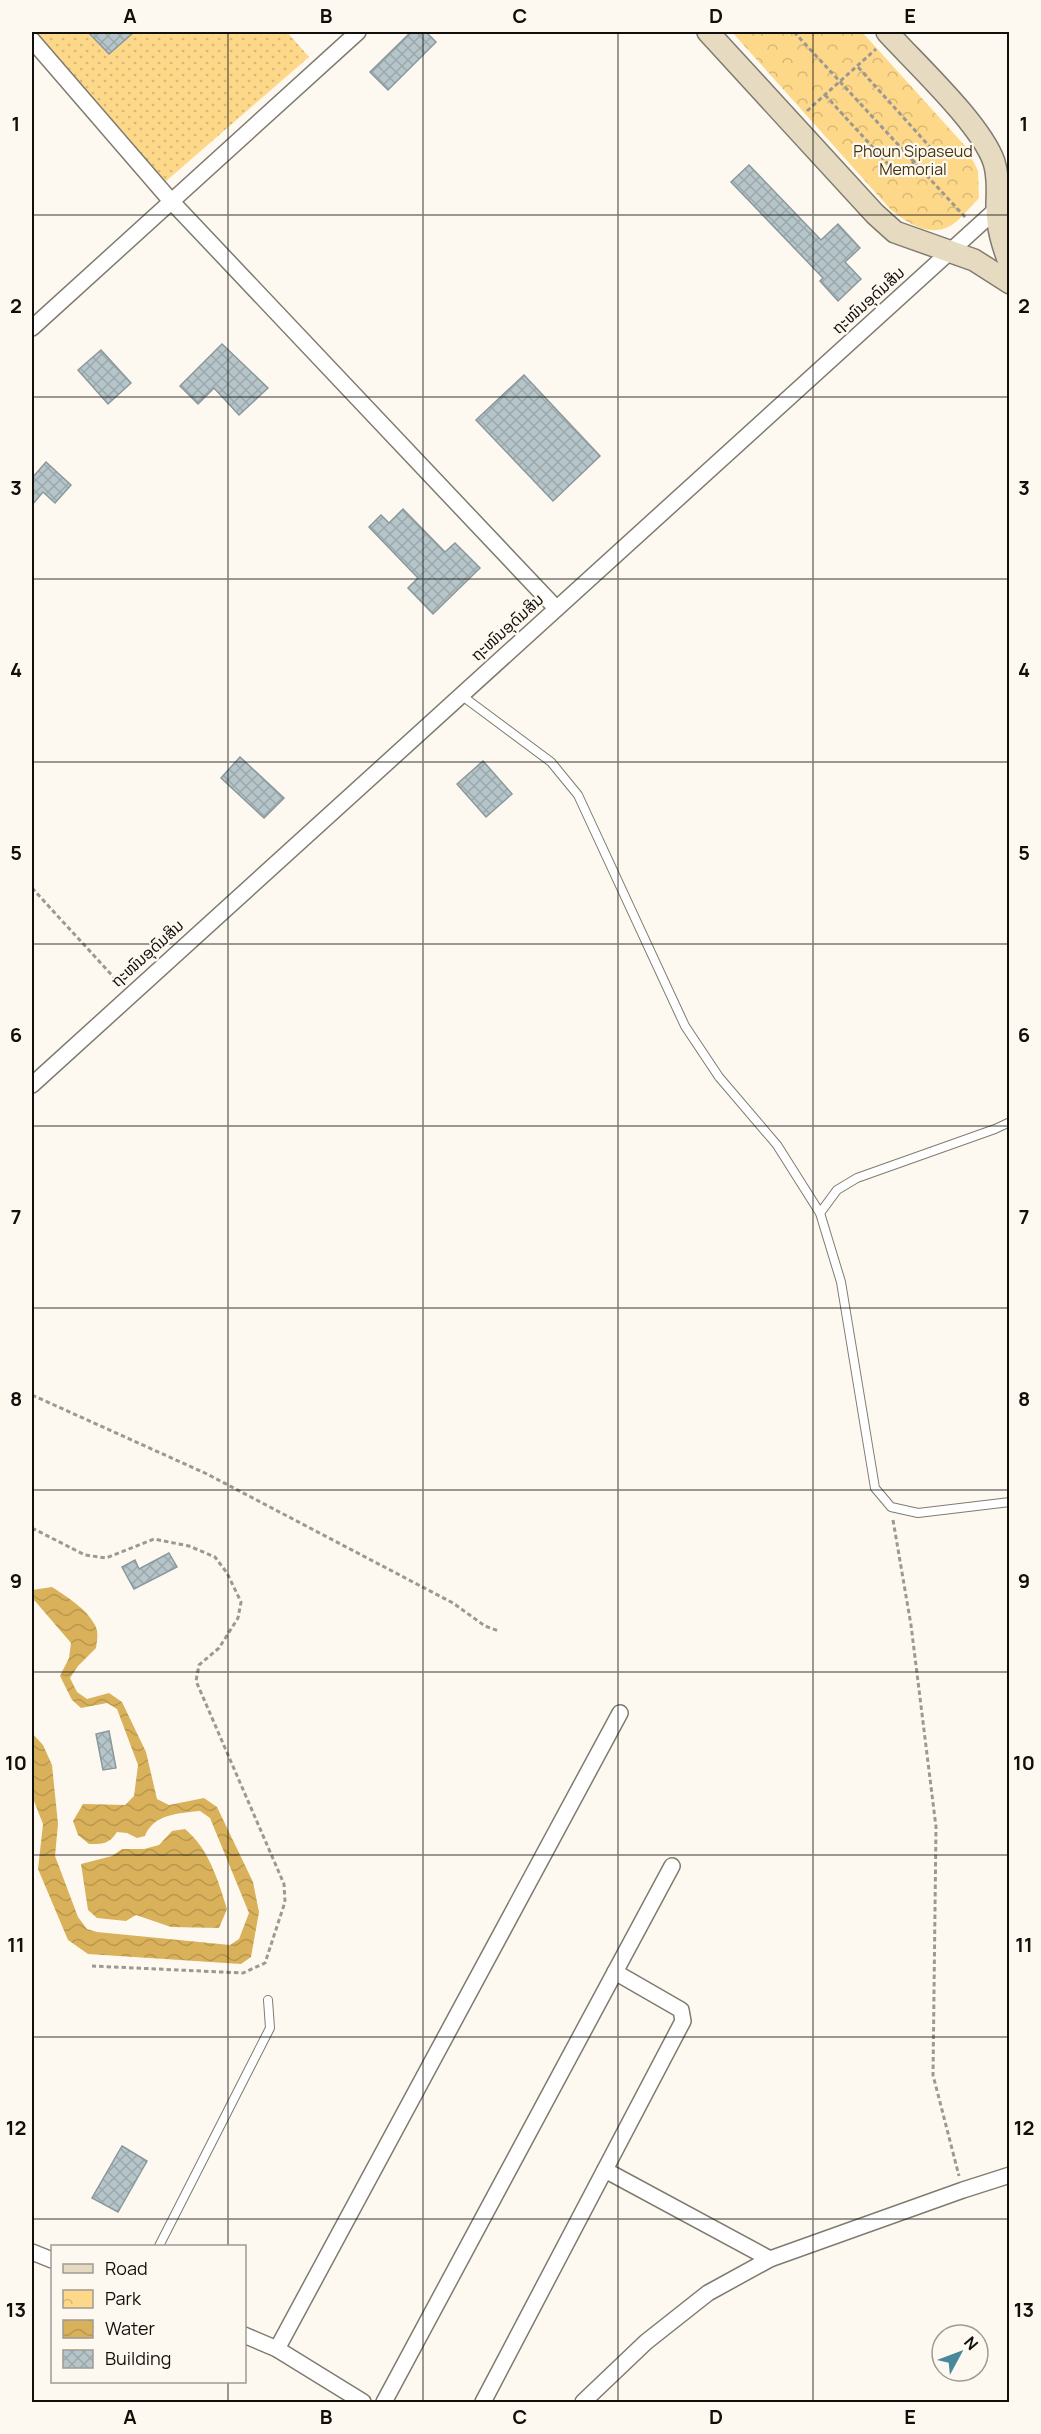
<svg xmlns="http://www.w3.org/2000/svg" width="1041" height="2434" font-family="Manrope,'Noto Sans Lao',sans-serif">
<defs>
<pattern id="grass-dots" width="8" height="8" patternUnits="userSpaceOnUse" patternTransform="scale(1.5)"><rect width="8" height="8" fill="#fdd889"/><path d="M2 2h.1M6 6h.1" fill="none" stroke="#d8b875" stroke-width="1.8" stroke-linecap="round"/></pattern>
<pattern id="park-crowns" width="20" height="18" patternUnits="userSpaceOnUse" patternTransform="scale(1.5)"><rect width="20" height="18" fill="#fdd889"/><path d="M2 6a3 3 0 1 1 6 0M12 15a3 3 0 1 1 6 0" fill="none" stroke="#d8b875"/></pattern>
<pattern id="water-waves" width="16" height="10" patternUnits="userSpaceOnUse" patternTransform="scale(1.5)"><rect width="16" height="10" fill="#d9b15a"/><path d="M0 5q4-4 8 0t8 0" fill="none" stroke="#b9974d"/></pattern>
<pattern id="building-cross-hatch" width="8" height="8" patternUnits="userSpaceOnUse" patternTransform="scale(1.5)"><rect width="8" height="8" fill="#b6c5c9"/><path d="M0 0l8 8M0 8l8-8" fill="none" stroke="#9ba8ab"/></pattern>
</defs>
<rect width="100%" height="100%" fill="#fef9f0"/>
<polygon fill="url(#grass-dots)" points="33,32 287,32 309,57 165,182"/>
<path fill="url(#park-crowns)" d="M732,32H862L967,148L978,171L979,198C970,207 959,222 948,227C928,237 906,222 891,210Z"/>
<g fill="url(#water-waves)">
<path d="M52,1587C67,1597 86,1608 95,1625C99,1632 97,1641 96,1648L78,1666L70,1678L77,1692L87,1699L109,1693L122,1702L146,1752L157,1799L169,1805L204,1798L217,1807L253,1882L259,1912L251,1957L241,1964L88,1954L68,1940L38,1869L43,1824L32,1796V1733L43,1745L52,1765L58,1824L55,1856L78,1917L87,1929L97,1932L230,1945L239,1939L249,1913L210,1818L200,1811C180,1813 153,1814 145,1836L137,1838L127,1833L117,1832C109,1844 104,1844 89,1844L78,1835L73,1821L83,1804L125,1805L134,1796L138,1765L117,1709L107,1703L81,1708L72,1700L60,1676L69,1658L71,1643L35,1601L32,1600V1590Z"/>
<path d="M185,1829C209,1849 218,1880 227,1909L219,1928L171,1927L136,1915L126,1921L97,1918L88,1910L81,1864L112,1856L122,1849H144L159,1845L172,1831Z"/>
</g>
<g fill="url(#building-cross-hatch)" stroke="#8a989c" stroke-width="1.5">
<polygon points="88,32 134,32 109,54"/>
<polygon points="411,32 426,32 436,42 388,90 370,72"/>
<polygon points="749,165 821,240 838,224 860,248 845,262 861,279 838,301 820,281 823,278 731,182"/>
<polygon points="222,344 268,388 239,415 214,388 198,404 180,386"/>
<polygon points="101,350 131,383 108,404 78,370"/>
<polygon points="524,375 600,456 553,501 476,420"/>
<polygon points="46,462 71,485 55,503 43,492 32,505 32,478"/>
<polygon points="403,509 445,552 455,543 480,568 433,614 408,588 418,578 369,527 381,515 389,523"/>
<polygon points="240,757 284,798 264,818 221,778"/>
<polygon points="483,761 512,794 486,817 457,784"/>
<polygon points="169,1553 177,1567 134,1589 122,1567 135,1560 139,1569"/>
<polygon points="109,1731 116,1768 103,1770 96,1734"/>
<polygon points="122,2146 147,2161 118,2212 92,2198"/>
</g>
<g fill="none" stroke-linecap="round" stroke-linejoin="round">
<defs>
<g id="lane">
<polyline points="461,695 551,762 578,795 685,1026 719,1077 777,1145 820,1213 841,1282 875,1488 891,1507 918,1513 1010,1502"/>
<polyline points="820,1213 837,1190 857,1178 995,1129 1010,1122"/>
<polyline points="159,2246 270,2028 268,2000"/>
</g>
<g id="street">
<polyline points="32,40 171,201 555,607"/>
<polyline points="32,328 358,32"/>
<polyline points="32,1085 1010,197"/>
<polyline points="605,2170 770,2259"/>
<polyline points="32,2252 52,2260"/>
<polyline points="244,2335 277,2349 363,2402"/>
<polyline points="277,2349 620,1713"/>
<polyline points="384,2402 672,1866"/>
<polyline points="483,2402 683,2021 681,2010 615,1972"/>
<polyline points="583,2402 646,2342 708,2293 770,2259 963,2190 1010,2175"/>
</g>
<g id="secondary">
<polyline points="708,32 875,214 895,232 974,260 1010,283"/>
<path d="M887,32C915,63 981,124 994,162C999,178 997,191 997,207C997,228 1003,246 1010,265"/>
</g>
</defs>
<use href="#lane" stroke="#807b70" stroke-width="10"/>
<use href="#street" stroke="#807b70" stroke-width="18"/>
<use href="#secondary" stroke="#807b70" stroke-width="24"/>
<g stroke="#9d9992" stroke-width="3" stroke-dasharray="4.5 3" stroke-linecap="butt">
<polyline points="794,32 966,218"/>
<polyline points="825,95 899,176 930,147 857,66"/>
<polyline points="807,111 876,49"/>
<polyline points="32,888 120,984"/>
<polyline points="32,1395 207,1474 453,1603 485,1626 499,1631"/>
<polyline points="893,1520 911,1625 936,1827 933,2075 959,2176"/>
<polyline points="32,1528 85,1555 106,1558 154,1539 189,1546 215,1557 227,1573 241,1602 238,1618 219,1648 199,1665 196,1681 284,1884 285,1902 265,1963 243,1973 92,1966"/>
</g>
<use href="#lane" stroke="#fff" stroke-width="8"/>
<use href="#street" stroke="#fff" stroke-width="15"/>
<use href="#secondary" stroke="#e6dbc1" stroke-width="21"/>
</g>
<path fill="none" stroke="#110f0b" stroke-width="1.5" stroke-opacity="0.55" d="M228,32V2246M423,32V2402M618,32V2402M813,32V2402M32,215H1010M32,397H1010M32,579H1010M32,762H1010M32,944H1010M32,1126H1010M32,1308H1010M32,1490H1010M32,1672H1010M32,1855H1010M32,2037H1010M32,2219H1010M228,2382V2402"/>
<g text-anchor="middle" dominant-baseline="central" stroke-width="4.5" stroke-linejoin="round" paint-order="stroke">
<g font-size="16" fill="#45350e" stroke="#fef9f0">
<text x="913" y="151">Phoun Sipaseud<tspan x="913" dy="18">Memorial</tspan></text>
</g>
<g font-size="16" fill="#110f0b" stroke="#fef9f0">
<text transform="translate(868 300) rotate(-42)">ຖະໜົນອຸດົມສິນ</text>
<text transform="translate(507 627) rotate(-42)">ຖະໜົນອຸດົມສິນ</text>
<text transform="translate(147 953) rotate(-42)">ຖະໜົນອຸດົມສິນ</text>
</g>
</g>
<rect width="1041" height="2434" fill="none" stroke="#fef9f0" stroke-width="66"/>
<rect x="51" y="2245" width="195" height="138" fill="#fef9f0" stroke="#9f9b94" stroke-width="1.5"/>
<rect x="63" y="2264" width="30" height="9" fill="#e6dbc1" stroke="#9f9b94" stroke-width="1.5"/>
<text x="105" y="2275" font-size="18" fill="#110f0b">Road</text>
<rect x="63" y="2290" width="30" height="18" fill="url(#park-crowns)" stroke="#9f9b94" stroke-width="1.5"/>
<text x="105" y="2305" font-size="18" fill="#110f0b">Park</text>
<rect x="63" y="2320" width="30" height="18" fill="url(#water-waves)" stroke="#9f9b94" stroke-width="1.5"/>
<text x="105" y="2335" font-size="18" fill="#110f0b">Water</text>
<rect x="63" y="2350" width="30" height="18" fill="url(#building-cross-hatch)" stroke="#9f9b94" stroke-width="1.5"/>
<text x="105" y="2365" font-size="18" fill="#110f0b">Building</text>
<g transform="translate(960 2353) rotate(49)"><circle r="28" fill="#fef9f0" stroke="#9f9b94" stroke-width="1.5"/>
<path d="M0-4.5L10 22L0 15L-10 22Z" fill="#47899a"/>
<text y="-9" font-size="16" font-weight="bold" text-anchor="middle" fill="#110f0b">N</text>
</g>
<rect x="33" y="33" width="975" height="2368" fill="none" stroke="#110f0b" stroke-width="2"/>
<g font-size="20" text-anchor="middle" font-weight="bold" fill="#110f0b">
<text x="130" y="23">A</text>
<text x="326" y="23">B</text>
<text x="520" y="23">C</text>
<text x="716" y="23">D</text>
<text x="910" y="23">E</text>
<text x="16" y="131">1</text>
<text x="1024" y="131">1</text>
<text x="16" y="313">2</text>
<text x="1024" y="313">2</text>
<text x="16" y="495">3</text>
<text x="1024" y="495">3</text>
<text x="16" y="677">4</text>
<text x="1024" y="677">4</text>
<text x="16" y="860">5</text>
<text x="1024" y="860">5</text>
<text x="16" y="1042">6</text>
<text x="1024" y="1042">6</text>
<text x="16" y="1224">7</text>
<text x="1024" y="1224">7</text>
<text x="16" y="1406">8</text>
<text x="1024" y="1406">8</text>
<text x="16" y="1588">9</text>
<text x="1024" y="1588">9</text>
<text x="16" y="1770">10</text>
<text x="1024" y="1770">10</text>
<text x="16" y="1952">11</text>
<text x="1024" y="1952">11</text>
<text x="16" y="2135">12</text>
<text x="1024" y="2135">12</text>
<text x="16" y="2317">13</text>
<text x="1024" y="2317">13</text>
<text x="130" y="2424">A</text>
<text x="326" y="2424">B</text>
<text x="520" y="2424">C</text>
<text x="716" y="2424">D</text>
<text x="910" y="2424">E</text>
</g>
</svg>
